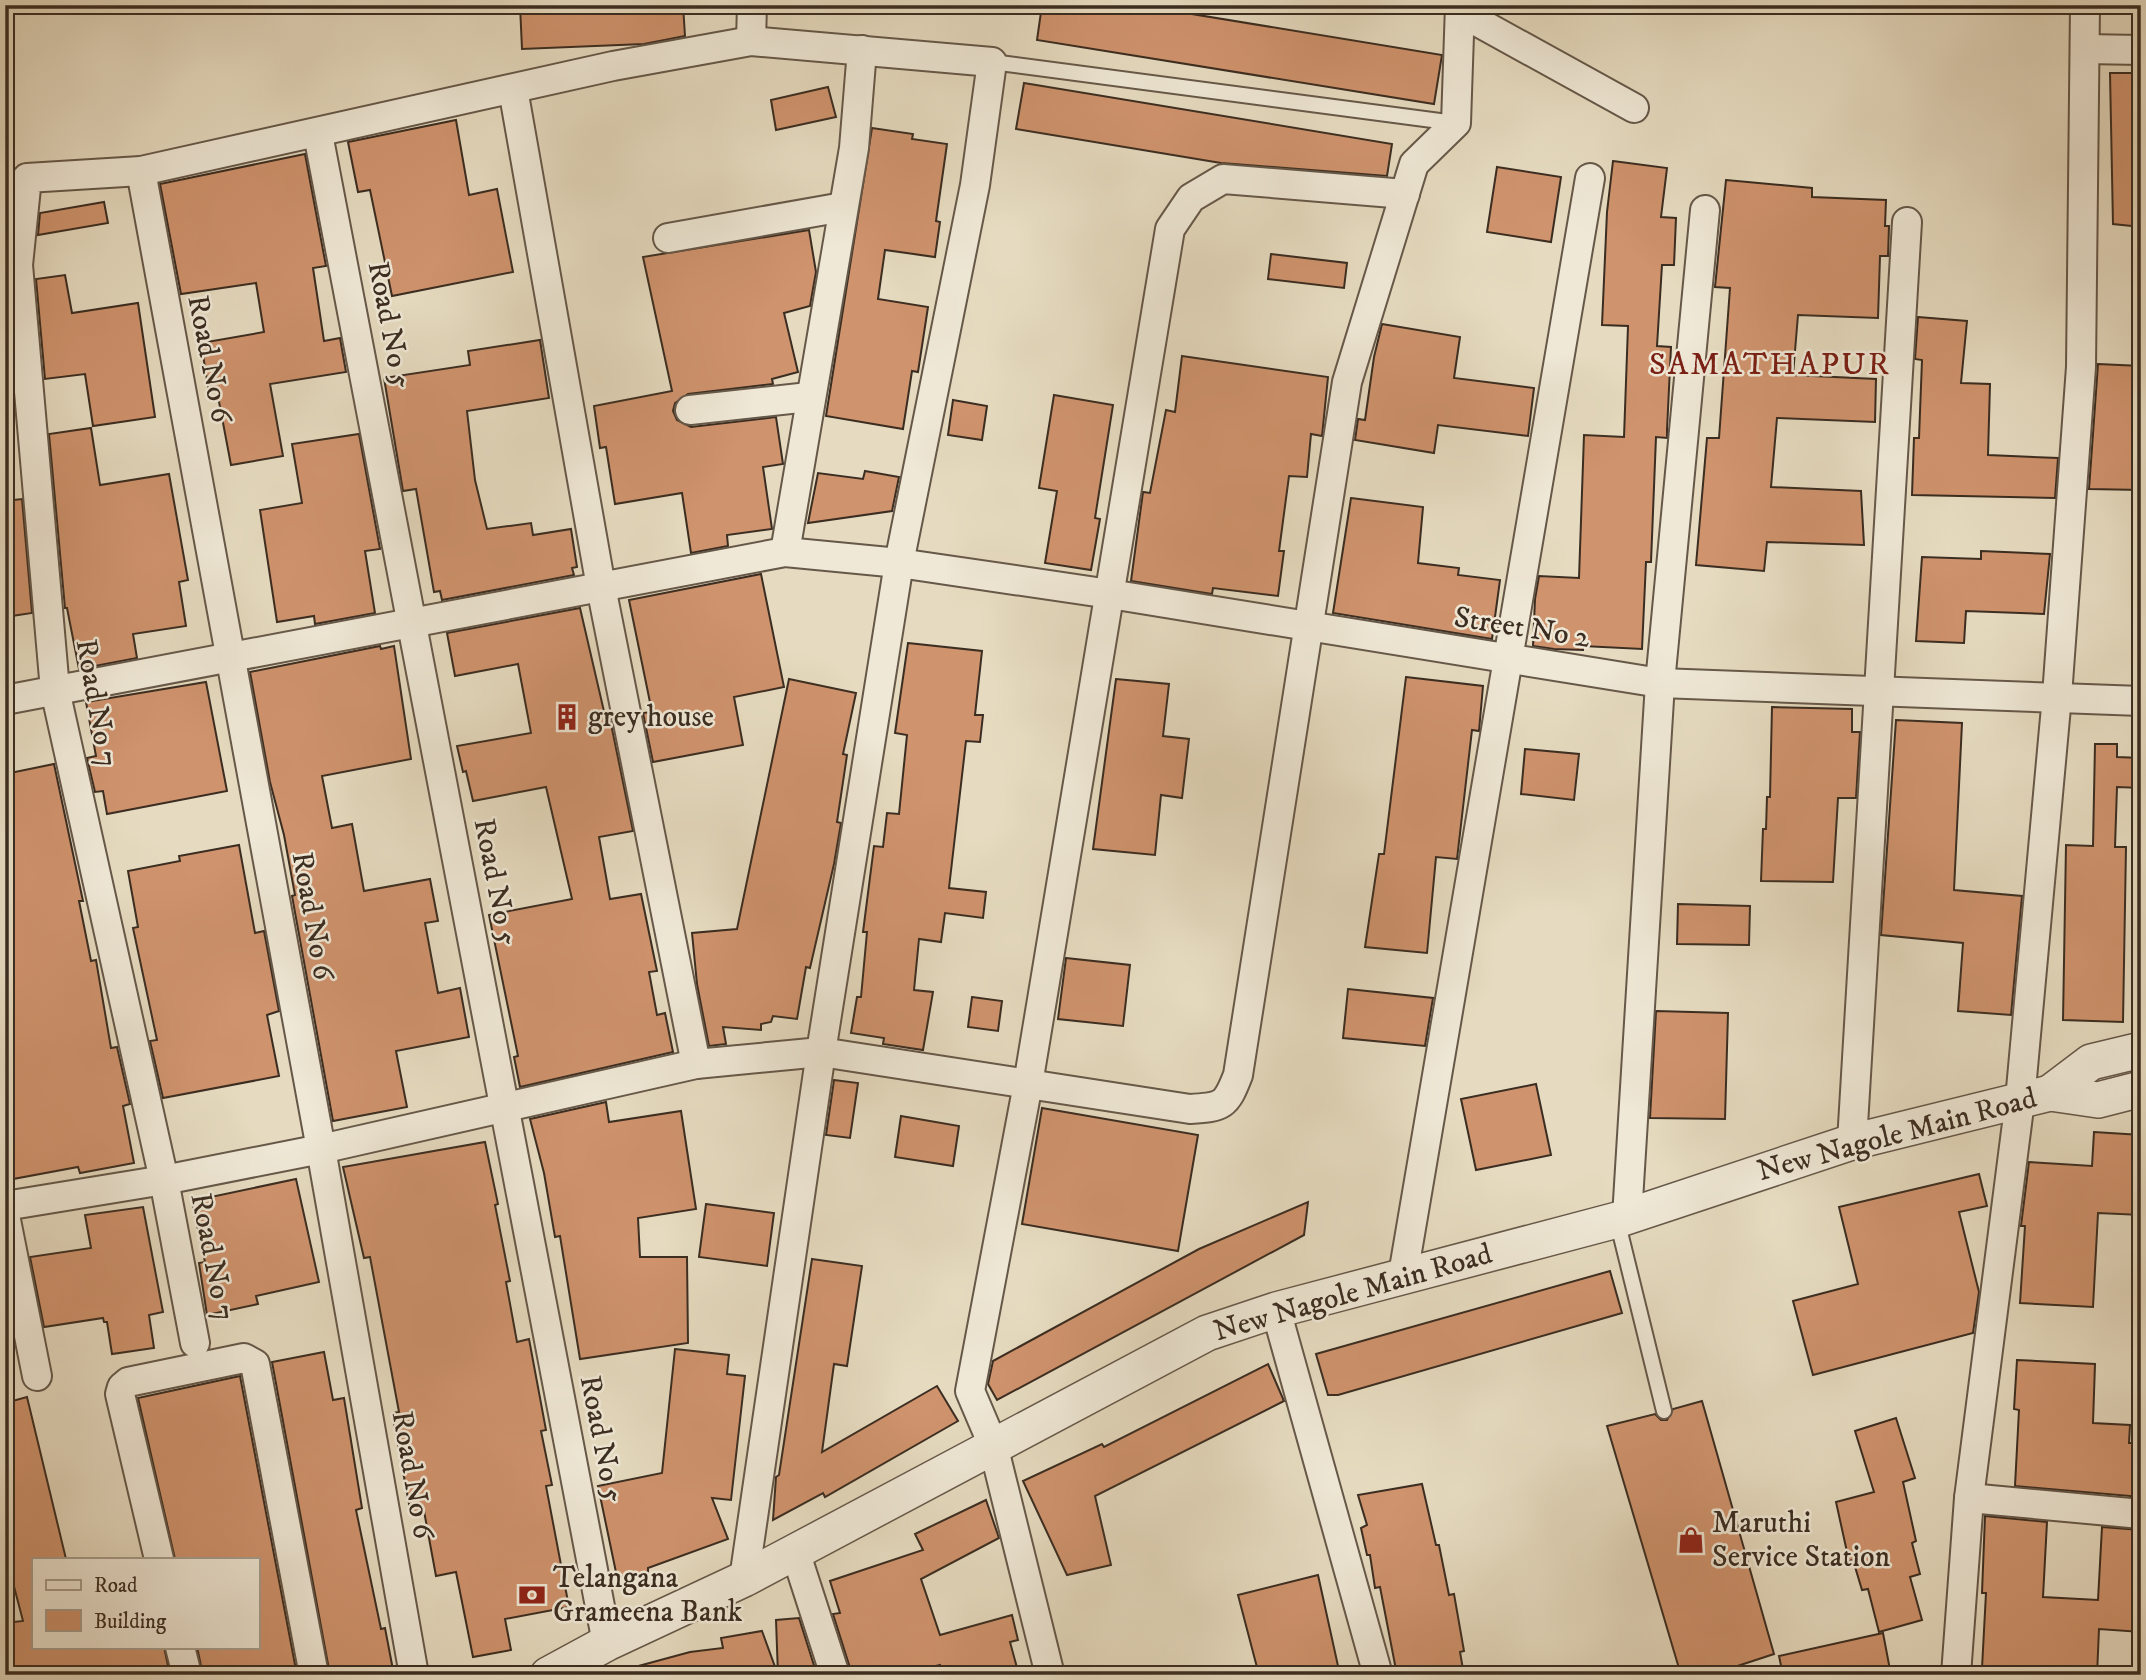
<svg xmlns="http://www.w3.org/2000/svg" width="2146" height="1680" font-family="'IM FELL DW Pica',serif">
<rect width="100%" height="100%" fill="#e6dbc0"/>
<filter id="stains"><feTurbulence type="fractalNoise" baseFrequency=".00286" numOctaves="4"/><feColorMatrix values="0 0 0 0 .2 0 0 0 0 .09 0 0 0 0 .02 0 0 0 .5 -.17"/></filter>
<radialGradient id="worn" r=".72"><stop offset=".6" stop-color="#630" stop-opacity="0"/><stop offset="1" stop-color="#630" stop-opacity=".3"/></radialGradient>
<g fill="#cf936d" stroke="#3b2d21" stroke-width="2">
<polygon points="520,5 683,5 685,36 644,44 522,49"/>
<polygon points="1042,5 1137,5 1442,55 1434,104 1037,40"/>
<polygon points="2110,73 2141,73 2141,227 2113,224"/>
<polygon points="1024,83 1392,144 1387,176 1221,163 1016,129"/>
<polygon points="828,87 836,117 776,130 771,100"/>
<polygon points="456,120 469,195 497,189 513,272 392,296 370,190 358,192 348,142"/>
<polygon points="872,128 913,134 912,139 947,144 936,221 940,222 935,257 885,250 878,299 928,307 918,372 912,371 903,429 826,416"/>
<polygon points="305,154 326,266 313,268 324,341 340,338 346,372 270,384 283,456 231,465 217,391 209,392 201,343 264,332 256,283 181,294 160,184"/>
<polygon points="1613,161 1667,168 1661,217 1676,218 1674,265 1662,265 1657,346 1671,347 1667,430 1667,438 1656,437 1651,562 1646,562 1642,649 1583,646 1583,650 1554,649 1533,646 1535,599 1539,576 1579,578 1584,435 1624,437 1628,326 1602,325 1607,212"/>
<polygon points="1497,167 1561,177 1551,242 1487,232"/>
<polygon points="1726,180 1812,188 1812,197 1886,200 1885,226 1889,226 1888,256 1880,256 1878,318 1798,315 1793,375 1876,379 1875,422 1777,418 1771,487 1861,491 1864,545 1767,542 1764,571 1696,565 1707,438 1719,438 1730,288 1715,287"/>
<polygon points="104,202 108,223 38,235 40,213"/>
<polygon points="809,230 816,272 810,306 784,313 798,372 772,379 773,384 688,394 675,403 673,411 677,420 691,427 776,417 783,464 763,467 772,529 727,535 728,546 691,553 682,493 615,504 606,447 600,448 594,406 672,391 643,257"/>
<polygon points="1271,254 1347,263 1344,288 1268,279"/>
<polygon points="65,275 72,313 138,303 155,417 93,426 85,374 45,379 36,279"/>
<polygon points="1918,317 1967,321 1961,383 1990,384 1988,455 2058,458 2055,498 1912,495 1914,438 1919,438 1922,360 1915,359"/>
<polygon points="1382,324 1460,337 1454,378 1534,388 1528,436 1438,425 1434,453 1355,440 1358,419 1365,420 1374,357"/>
<polygon points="540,340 549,398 467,411 475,480 487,529 531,523 533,535 571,529 577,567 572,568 574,575 442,600 440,591 434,592 416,489 403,491 384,378 470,365 468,351"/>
<polygon points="1182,356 1328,377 1322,436 1311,434 1307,477 1289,476 1279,551 1284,551 1278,596 1213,588 1212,594 1131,581 1143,492 1150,493 1166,410 1175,412"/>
<polygon points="2098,364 2141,366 2141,490 2089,489"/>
<polygon points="1054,395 1113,405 1095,518 1100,519 1091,570 1045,563 1057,491 1039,488"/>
<polygon points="953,400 987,406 982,440 948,435"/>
<polygon points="91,428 100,485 169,474 188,580 179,582 186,626 133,634 137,658 79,669 67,608 65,608 49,434"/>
<polygon points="359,434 380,549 365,551 375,613 315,624 314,616 277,622 260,510 302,503 292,444"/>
<polygon points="865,471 899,477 892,511 808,523 818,473 863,479"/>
<polygon points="1351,498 1423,507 1418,563 1459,568 1458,575 1500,580 1492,639 1333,613"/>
<polygon points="22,499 32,613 5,617 5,501"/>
<polygon points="1981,551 2050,554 2044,614 1966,611 1964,643 1916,641 1922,557 1981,559"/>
<polygon points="761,574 784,687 734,697 743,745 653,762 643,713 652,712 629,600"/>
<polygon points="580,608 606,720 610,719 633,831 599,837 610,899 641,894 657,971 649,972 657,1015 665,1013 673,1052 520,1087 514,1057 518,1056 489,915 572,899 546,787 473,801 466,771 463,772 457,746 531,733 518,664 455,676 447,633"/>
<polygon points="908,643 982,651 975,715 983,715 980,742 966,741 949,888 986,892 983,918 945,913 941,942 919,939 914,990 933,992 923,1050 883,1044 884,1038 851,1033 857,997 861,997 867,932 863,932 874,846 883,847 887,813 899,814 907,735 895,733"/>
<polygon points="380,646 381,649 394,646 411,759 322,776 332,828 352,824 364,891 430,879 438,921 425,923 438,993 460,988 469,1037 396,1051 407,1107 333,1121 292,896 295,895 284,835 270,782 250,672"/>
<polygon points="1406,677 1483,686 1479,731 1472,730 1457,859 1436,857 1427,953 1365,947 1379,854 1384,854"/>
<polygon points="789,679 856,693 843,754 847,755 837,822 841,823 834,864 810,968 806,967 797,1019 773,1016 771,1022 761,1024 761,1030 723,1027 726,1044 709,1046 697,984 692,933 737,929"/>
<polygon points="1116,679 1169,684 1163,736 1189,739 1182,798 1161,795 1155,855 1093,849"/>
<polygon points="206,682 227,791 107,814 103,791 95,792 87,758 96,756 86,702"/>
<polygon points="1772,707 1852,709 1852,732 1860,732 1856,798 1838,798 1833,882 1761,881 1763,829 1766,829 1767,797 1770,797"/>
<polygon points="1896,720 1962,723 1954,890 2022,896 2011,1015 1958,1011 1963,943 1881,935"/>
<polygon points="2095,744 2117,744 2117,757 2141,758 2141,788 2117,787 2115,847 2126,847 2123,1022 2063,1020 2066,845 2093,846"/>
<polygon points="1525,749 1579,754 1574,800 1521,794"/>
<polygon points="54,764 83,901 79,901 91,961 96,960 111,1048 117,1047 130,1104 123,1106 134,1163 80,1173 78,1167 13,1179 5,1137 5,774"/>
<polygon points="239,845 255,933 264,931 279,1011 267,1015 279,1076 163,1098 150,1041 157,1040 133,928 138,927 128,871 180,861 179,856"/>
<polygon points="1678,904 1750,906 1749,945 1677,944"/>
<polygon points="1066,958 1130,965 1123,1026 1058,1019"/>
<polygon points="1348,989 1433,998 1425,1046 1343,1038"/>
<polygon points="972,997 1002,1001 998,1031 968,1027"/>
<polygon points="1656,1011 1728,1013 1725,1119 1650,1118"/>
<polygon points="834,1080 858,1083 850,1138 826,1135"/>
<polygon points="1536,1084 1551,1155 1476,1170 1461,1099"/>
<polygon points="606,1102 609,1122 681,1111 696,1209 638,1218 640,1257 687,1257 688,1343 580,1359 560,1236 555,1237 544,1173 530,1119"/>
<polygon points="1042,1108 1198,1135 1178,1251 1022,1224"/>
<polygon points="901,1116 959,1126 953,1166 895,1157"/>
<polygon points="2094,1132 2141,1135 2141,1215 2098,1213 2093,1307 2020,1303 2025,1226 2021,1226 2029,1162 2092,1166"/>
<polygon points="485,1142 498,1204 495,1205 510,1281 506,1282 517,1342 529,1339 546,1430 541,1431 552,1485 546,1486 569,1607 505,1619 511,1650 473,1657 456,1572 436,1576 424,1511 411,1514 392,1413 399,1412 370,1257 364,1258 343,1167"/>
<polygon points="1979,1174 1987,1206 1959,1212 1979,1292 1973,1333 1813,1375 1793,1301 1858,1284 1839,1207"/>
<polygon points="296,1179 319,1282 256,1296 258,1304 207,1315 199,1263 205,1262 192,1201"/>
<polygon points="1308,1202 1304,1235 997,1400 988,1384 993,1361 1199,1249"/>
<polygon points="706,1204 774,1213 767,1266 699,1257"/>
<polygon points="143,1207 163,1312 149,1315 154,1348 112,1354 107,1322 104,1322 103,1318 44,1327 30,1257 91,1248 85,1215"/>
<polygon points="812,1259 862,1266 847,1366 834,1364 822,1452 937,1386 958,1421 825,1497 823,1493 773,1520 776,1477 779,1475"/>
<polygon points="1610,1271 1622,1313 1338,1395 1328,1395 1316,1354"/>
<polygon points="675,1349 729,1355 727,1374 745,1376 731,1500 712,1498 728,1539 648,1568 648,1572 617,1577 598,1486 662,1473"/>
<polygon points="324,1352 333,1400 344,1398 362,1508 356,1510 381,1629 385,1628 394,1675 330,1675 272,1362"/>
<polygon points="2017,1360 2095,1364 2093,1423 2130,1425 2129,1443 2141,1443 2141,1497 2015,1486 2019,1410 2014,1409"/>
<polygon points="1268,1364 1284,1401 1095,1496 1111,1565 1067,1575 1023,1481 1102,1444 1104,1447"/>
<polygon points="240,1376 297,1675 203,1675 197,1647 257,1647 257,1559 175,1559 138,1398"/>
<polygon points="27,1397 66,1559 33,1559 33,1647 164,1647 170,1675 5,1675 5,1623 23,1621 5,1552 5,1403"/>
<polygon points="1702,1401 1774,1654 1710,1675 1681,1675 1607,1426 1655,1414 1661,1420 1667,1420 1673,1409"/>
<polygon points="1896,1418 1915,1478 1903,1482 1916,1541 1912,1543 1920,1574 1910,1577 1922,1620 1879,1632 1868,1589 1862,1590 1853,1560 1849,1561 1836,1502 1874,1492 1855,1431"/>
<polygon points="1422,1484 1436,1545 1439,1545 1449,1595 1454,1594 1464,1651 1460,1652 1464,1675 1397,1675 1380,1587 1375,1588 1370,1555 1367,1555 1361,1528 1367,1525 1358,1495"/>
<polygon points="986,1500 999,1538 921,1579 940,1635 1012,1615 1018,1640 1010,1642 1019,1675 942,1675 940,1665 897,1675 858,1675 857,1670 851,1671 833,1614 840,1613 830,1581 923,1550 915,1534"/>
<polygon points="1985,1516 2047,1522 2043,1597 2098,1600 2102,1527 2141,1530 2141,1632 2099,1629 2097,1675 1982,1668 1986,1593 1982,1593"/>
<polygon points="1318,1575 1340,1675 1259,1675 1238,1595"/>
<polygon points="799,1618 817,1675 778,1675 776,1620"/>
<polygon points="762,1631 778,1675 632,1675 631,1668 690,1652 723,1648 721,1638"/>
<polygon points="1883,1633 1891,1675 1783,1675 1779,1656"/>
</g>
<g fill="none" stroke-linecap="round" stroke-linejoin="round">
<defs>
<g id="service">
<polyline points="992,62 1455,123"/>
<polyline points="1617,1220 1664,1411"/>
</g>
<g id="minor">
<polyline points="1460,12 1634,108"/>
<polyline points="751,41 752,5"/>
<polyline points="2085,49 2141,50"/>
<polyline points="513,89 601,587 696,1064"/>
<polyline points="318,134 607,1643"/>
<polyline points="141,171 321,1149 414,1675"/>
<polyline points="668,238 843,207"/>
<polyline points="690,410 809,397"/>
<polyline points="785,552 854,148 862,50"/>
<polyline points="5,700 785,552 899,563 1110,594 1660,683 2141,701"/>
<polyline points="1852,1142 1907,222"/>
<path d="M5,1206L164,1180L321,1149L696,1064L821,1052L1190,1109C1223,1107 1226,1106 1238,1075L1347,382L1414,164L1456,123L1460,5"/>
<polyline points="5,1215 37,1376"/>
<polyline points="1627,1217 1660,683 1705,210"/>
<polyline points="1403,1275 1590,178"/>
<polyline points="1276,1310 1378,1675"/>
<polyline points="195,1343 164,1180 55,690 18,265 27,178 141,171 613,66 751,41 992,62 975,185 899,563 821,1052 744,1579"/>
<polyline points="1969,1498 2141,1514"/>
<polyline points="795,1551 835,1675"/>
<polyline points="159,1559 120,1394 122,1387 128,1382 244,1358 255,1364 314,1675"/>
<polyline points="180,1647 187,1675"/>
<polyline points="1050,1675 993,1445 970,1391 1028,1084 1170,229 1191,198 1223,179 1405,194"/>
<polyline points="1956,1675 1969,1498 2020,1100 2057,696 2081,367 2085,5"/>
</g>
<g id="tertiary">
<polyline points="2050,1093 2091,1062 2141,1050"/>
<polyline points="548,1675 607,1643 744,1579 1207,1333 1276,1310 1617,1220 1852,1142 2050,1093 2098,1100 2141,1089"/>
</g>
</defs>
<use href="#service" stroke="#665849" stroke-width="18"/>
<use href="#minor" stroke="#665849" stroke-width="32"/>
<use href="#tertiary" stroke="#665849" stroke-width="38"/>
<use href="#service" stroke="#efe8d6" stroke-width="14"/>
<use href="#minor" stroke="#efe8d6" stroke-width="28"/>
<use href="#tertiary" stroke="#efe8d6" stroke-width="35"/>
</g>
<defs>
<symbol id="building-bare" viewBox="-9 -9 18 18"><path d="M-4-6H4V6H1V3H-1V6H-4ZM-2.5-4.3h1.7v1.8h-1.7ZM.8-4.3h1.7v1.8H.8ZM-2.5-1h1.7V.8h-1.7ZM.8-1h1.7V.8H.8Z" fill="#8f2418" stroke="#efe8d6" stroke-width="2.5" paint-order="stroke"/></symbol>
<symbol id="shop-bare" viewBox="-9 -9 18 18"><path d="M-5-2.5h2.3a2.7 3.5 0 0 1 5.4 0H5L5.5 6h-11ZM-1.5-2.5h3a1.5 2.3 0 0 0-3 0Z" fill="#8f2418" stroke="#efe8d6" stroke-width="2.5" paint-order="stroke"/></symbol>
<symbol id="bank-bare" viewBox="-9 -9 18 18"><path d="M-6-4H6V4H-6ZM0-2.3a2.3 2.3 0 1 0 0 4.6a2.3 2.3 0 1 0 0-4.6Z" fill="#8f2418" stroke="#efe8d6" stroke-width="2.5" paint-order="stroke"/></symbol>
</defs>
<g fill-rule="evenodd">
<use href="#building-bare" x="548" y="698" width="38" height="38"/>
<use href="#shop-bare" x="1672" y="1521" width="38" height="38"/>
<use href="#bank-bare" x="513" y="1576" width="38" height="38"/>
</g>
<g text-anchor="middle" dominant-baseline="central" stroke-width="5" stroke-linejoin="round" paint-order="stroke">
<g font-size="30" fill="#3b2d21" stroke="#efe8d6">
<text transform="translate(389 325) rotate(79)">Road No 5</text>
<text transform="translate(209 359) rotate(79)">Road No 6</text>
<text transform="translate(1522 628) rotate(9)">Street No 2</text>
<text transform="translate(96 703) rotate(80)">Road No 7</text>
<text transform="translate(495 882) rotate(79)">Road No 5</text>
<text transform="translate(312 916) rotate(80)">Road No 6</text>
<text transform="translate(1897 1135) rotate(-15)">New Nagole Main Road</text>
<text transform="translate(212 1257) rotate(79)">Road No 7</text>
<text transform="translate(1353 1293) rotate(-16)">New Nagole Main Road</text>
<text transform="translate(601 1439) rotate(79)">Road No 5</text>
<text transform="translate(412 1475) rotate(80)">Road No 6</text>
</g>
<g font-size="30" fill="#3b2d21" stroke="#efe8d6" text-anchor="start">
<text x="588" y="717">grey house</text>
<text x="1712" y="1523">Maruthi<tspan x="1712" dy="34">Service Station</tspan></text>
<text x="553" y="1578">Telangana<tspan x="553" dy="34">Grameena Bank</tspan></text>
</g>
<g font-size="32" letter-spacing="2" fill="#7a1f14" stroke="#efe8d6">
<text x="1770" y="365">SAMATHAPUR</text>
</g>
</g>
<rect width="2146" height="1680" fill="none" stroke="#e6dbc0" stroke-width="28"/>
<rect x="7" y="7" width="2132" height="1666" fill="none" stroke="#3b2d21" stroke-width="3.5"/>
<rect x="14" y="14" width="2118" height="1652" fill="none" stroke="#3b2d21" stroke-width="2"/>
<rect x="32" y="1558" width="228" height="91" fill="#efe8d6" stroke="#a79d8e" stroke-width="2"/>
<rect x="46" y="1580" width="35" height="10" fill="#efe8d6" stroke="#a79d8e" stroke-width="2"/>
<text x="94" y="1592" font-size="21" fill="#3b2d21">Road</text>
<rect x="46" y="1610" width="35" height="21" fill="#cf936d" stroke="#a79d8e" stroke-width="2"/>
<text x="94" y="1628" font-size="21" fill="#3b2d21">Building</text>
<rect width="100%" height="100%" filter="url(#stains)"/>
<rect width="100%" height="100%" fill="url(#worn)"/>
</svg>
